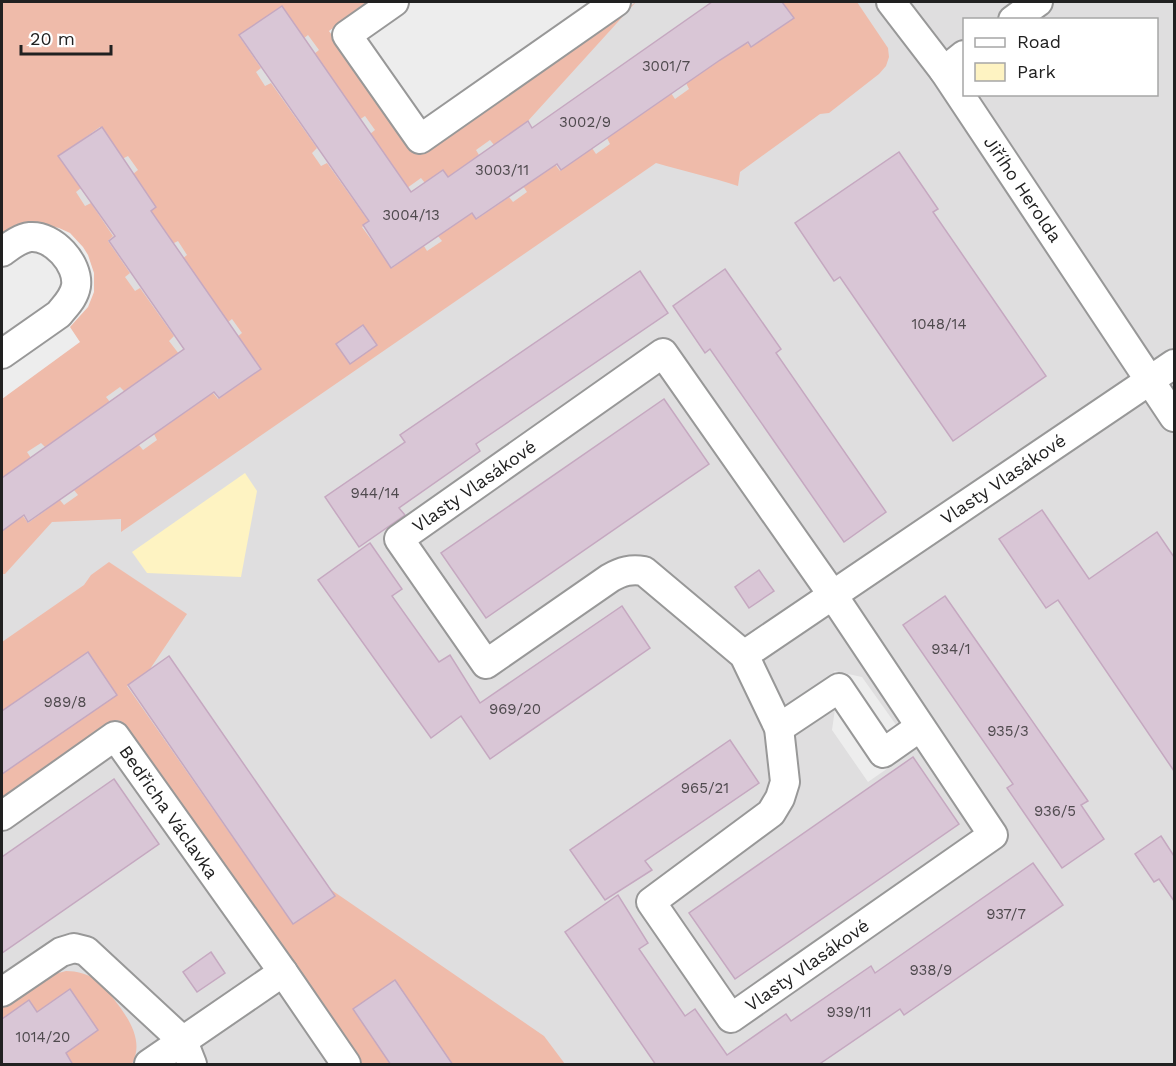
<svg xmlns="http://www.w3.org/2000/svg" width="1176" height="1066" font-family="'Work Sans',sans-serif">
<rect width="100%" height="100%" fill="#f2e7ed"/>
<path fill="#dfdedf" fill-rule="evenodd" d="M2,2H1174V1064H2ZM964,20H1156V94H964Z"/>
<g fill="#efbbaa">
<path d="M2,2H372L416,154L636,2L527,122L494,145L490,140L476,150L479,155L448,177L425,183L421,178L407,188L370,134L375,130L365,116L359,120L314,54L319,50L308,35L303,39L280,7L239,36L261,68L256,72L265,86L271,83L317,148L312,153L321,166L327,163L369,222L362,227L392,268L424,246L427,251L442,241L438,236L471,213L477,219L509,197L513,202L527,192L523,186L555,164L560,171L592,148L596,154L610,144L607,138L671,93L675,99L689,89L686,83L746,42L751,47L792,19L780,2H857L888,48L889,57L886,66L879,74L829,113L820,114L740,172L738,186C711,177 684,171 656,163L121,532V519L52,522L5,574H2V531L23,516L28,523L60,500L64,505L78,495L74,490L139,445L143,450L157,440L154,434L213,393L218,399L260,370L237,337L242,333L232,319L227,323L182,259L187,255L178,241L172,244L149,211L133,174L138,170L128,156L122,159L100,127L59,156L81,188L76,192L85,206L91,203L113,236L108,241L130,273L125,277L135,291L140,288L174,336L169,341L179,354L125,392L120,387L106,397L110,402L45,447L41,443L27,452L31,458L2,478Z"/>
<polygon points="109,562 187,614 148,672 127,686 293,924 330,889 544,1036 565,1064 359,1064 121,721 116,720 2,802 2,642 84,585 91,575"/>
<path d="M66,971C77,971 87,974 97,980C103,985 108,992 113,998C127,1016 145,1040 132,1064H2V1008L47,976Z"/>
</g>
<polygon fill="#fef3c2" points="245,473 257,491 241,577 147,573 132,552"/>
<g fill="#ededed">
<polygon points="370,2 630,2 416,154 329,31"/>
<polygon points="41,224 59,228 70,233 83,247 88,255 94,273 94,292 88,307 70,327 80,342 2,399 2,236"/>
<polygon points="834,671 862,677 914,750 868,782 832,730 838,688"/>
</g>
<g fill="#d9c6d6" stroke="#c5a8c0" stroke-width="1.5">
<polygon points="712,2 782,2 794,18 751,47 748,42 720,60 561,170 557,164 476,219 472,213 391,268 363,225 369,221 239,35 282,6 411,192 443,170 448,177 528,121 532,128"/>
<polygon points="102,127 156,207 151,211 261,369 219,398 214,392 28,522 24,515 2,531 2,478 184,349 109,241 115,236 58,156"/>
<polygon points="899,152 938,209 933,212 1046,376 953,441 840,277 834,281 795,223"/>
<polygon points="725,269 781,349 776,353 886,512 844,542 710,349 705,353 673,306"/>
<polygon points="640,271 668,313 476,444 480,451 399,508 405,515 359,547 325,497 405,442 400,435"/>
<polygon points="363,325 377,345 350,364 336,344"/>
<polygon points="664,399 709,464 486,618 441,553"/>
<polygon points="1042,510 1089,579 1157,532 1174,557 1174,771 1058,600 1046,608 999,539"/>
<polygon points="370,543 402,589 392,596 439,662 450,655 480,703 622,606 650,648 490,759 461,716 431,738 318,580"/>
<polygon points="759,570 774,591 749,608 735,587"/>
<polygon points="945,596 1088,801 1081,805 1104,839 1062,868 1007,788 1013,784 903,625"/>
<polygon points="88,652 117,695 2,774 2,711"/>
<polygon points="169,656 335,896 293,924 128,685"/>
<polygon points="730,740 759,783 645,861 652,870 605,900 570,850"/>
<polygon points="913,757 959,824 735,979 689,913"/>
<polygon points="114,779 159,844 2,953 2,857"/>
<polygon points="1161,836 1174,856 1174,901 1159,879 1154,882 1135,854"/>
<polygon points="1033,863 1063,905 904,1015 900,1009 818,1065 656,1065 565,932 618,895 648,943 639,949 685,1016 695,1009 727,1055 786,1014 791,1021 871,966 875,973"/>
<polygon points="211,952 225,973 197,992 183,972"/>
<polygon points="395,980 453,1065 391,1065 353,1009"/>
<polygon points="70,989 98,1030 66,1053 73,1065 2,1065 2,1019 29,1000 37,1012"/>
</g>
<g fill="none" stroke-linecap="round" stroke-linejoin="round">
<defs>
<g id="minor">
<polyline points="394,2 347,35 420,139 616,2"/>
<polyline points="891,2 944,71 1174,417"/>
<polyline points="1013,20 1038,2"/>
<polyline points="944,71 964,55"/>
<path d="M2,252C10,246 20,238 30,237C53,235 79,264 76,286C74,298 66,305 59,314L2,354"/>
<path d="M663,353L832,594L993,835L731,1018L651,902L771,813L780,798L785,782L779,728L744,655L644,571C631,569 622,571 610,578L486,664L399,539Z"/>
<polyline points="744,655 1174,364"/>
<polyline points="779,728 839,688 883,753 920,727"/>
<polyline points="2,816 115,736 283,972 346,1064"/>
<polyline points="2,992 61,952 74,948 86,951 183,1041 192,1064"/>
<polyline points="149,1064 283,972"/>
</g>
</defs>
<use href="#minor" stroke="#989898" stroke-width="32"/>
<use href="#minor" stroke="#fff" stroke-width="28"/>
</g>
<g text-anchor="middle" dominant-baseline="central" stroke-width="4.5" stroke-linejoin="round" paint-order="stroke">
<g font-size="15" fill="#4f4a4e">
<text x="666" y="66">3001/7</text>
<text x="585" y="122">3002/9</text>
<text x="502" y="170">3003/11</text>
<text x="411" y="215">3004/13</text>
<text x="939" y="324">1048/14</text>
<text x="375" y="493">944/14</text>
<text x="951" y="649">934/1</text>
<text x="65" y="702">989/8</text>
<text x="515" y="709">969/20</text>
<text x="1008" y="731">935/3</text>
<text x="705" y="788">965/21</text>
<text x="1055" y="811">936/5</text>
<text x="1006" y="914">937/7</text>
<text x="931" y="970">938/9</text>
<text x="849" y="1012">939/11</text>
<text x="43" y="1037">1014/20</text>
</g>
<g font-size="18" fill="#212121" stroke="#fff">
<text transform="translate(1023 189) rotate(56)">Jiřího Herolda</text>
<text transform="translate(1003 479) rotate(-34)">Vlasty Vlasákové</text>
<text transform="translate(474 486) rotate(-35)">Vlasty Vlasákové</text>
<text transform="translate(169 812) rotate(55)">Bedřicha Václavka</text>
<text transform="translate(807 965) rotate(-35)">Vlasty Vlasákové</text>
</g>
</g>
<rect width="1176" height="1066" fill="none" stroke="#212121" stroke-width="6"/>
<rect x="963" y="18" width="195" height="78" fill="#ffffff" stroke="#a6a6a6" stroke-width="1.5"/>
<rect x="975" y="38" width="30" height="9" fill="#ffffff" stroke="#a6a6a6" stroke-width="1.5"/>
<text x="1017" y="48" font-size="18" fill="#212121">Road</text>
<rect x="975" y="63" width="30" height="18" fill="#fef3c2" stroke="#a6a6a6" stroke-width="1.5"/>
<text x="1017" y="78" font-size="18" fill="#212121">Park</text>
<path d="M21 45v9h90v-9" fill="none" stroke="#212121" stroke-width="3"/>
<text x="30" y="45" font-size="18" fill="#212121" stroke="#ffffff" stroke-width="4.5" paint-order="stroke">20 m</text>
</svg>
